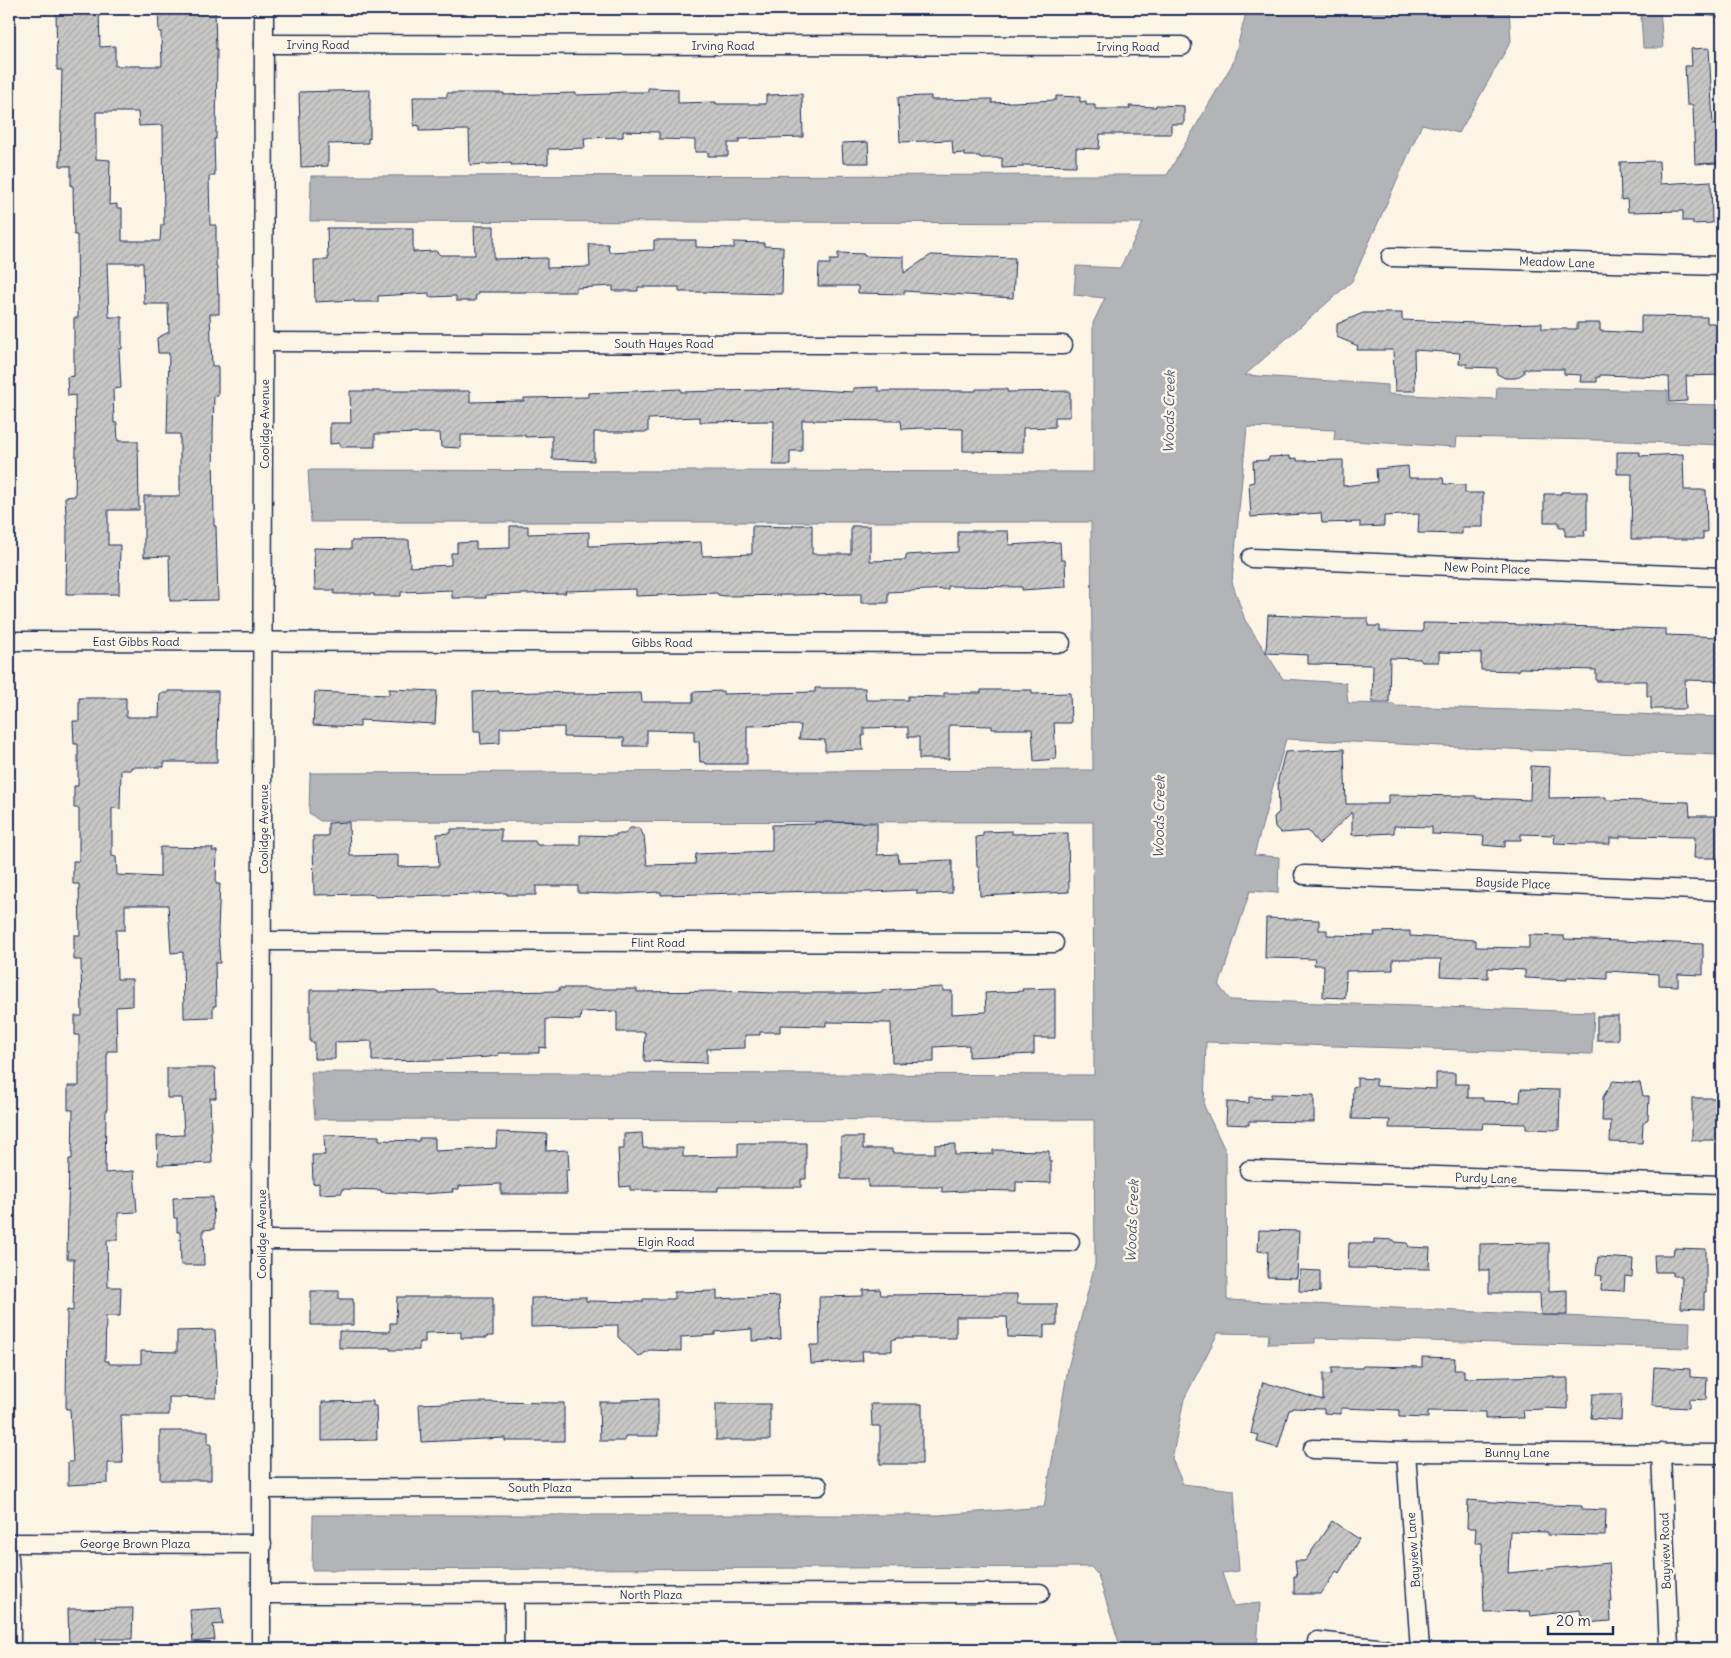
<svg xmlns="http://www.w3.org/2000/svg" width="1731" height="1658" font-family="Delius,sans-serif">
<defs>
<pattern id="building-hatch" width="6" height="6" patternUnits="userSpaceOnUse" patternTransform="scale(1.25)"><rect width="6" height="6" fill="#c8c7c6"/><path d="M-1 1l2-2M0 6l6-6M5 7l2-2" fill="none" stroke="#ababac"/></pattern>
</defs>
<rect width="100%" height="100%" fill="#fcf5e5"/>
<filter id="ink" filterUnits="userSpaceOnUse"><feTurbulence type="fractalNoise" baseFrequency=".02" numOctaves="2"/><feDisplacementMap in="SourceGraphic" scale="10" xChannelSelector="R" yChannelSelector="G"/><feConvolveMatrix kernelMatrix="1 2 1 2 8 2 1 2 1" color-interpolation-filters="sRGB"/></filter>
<g filter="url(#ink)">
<g fill="#b2b4b8" stroke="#767f94">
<polygon points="1247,9 1509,9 1511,41 1459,133 1422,124 1352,281 1245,375 1388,385 1388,394 1496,399 1497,387 1668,391 1668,404 1722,405 1722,445 1597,440 1457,437 1456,447 1334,440 1335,430 1247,427 1232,582 1245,620 1283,679 1346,683 1348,703 1394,704 1396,706 1722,717 1722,755 1531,750 1286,739 1254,855 1279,857 1278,893 1250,891 1219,986 1230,1000 1594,1012 1592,1054 1206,1042 1204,1106 1226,1152 1227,1300 1690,1322 1689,1348 1315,1338 1315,1343 1268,1344 1269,1334 1218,1333 1184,1399 1172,1459 1183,1484 1234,1490 1239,1571 1222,1573 1233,1606 1260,1603 1257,1649 1121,1649 1098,1575 1091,1567 312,1570 313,1515 939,1515 1044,1507 1068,1368 1095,1264 1094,1120 315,1119 311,1072 1094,1075 1093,822 320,821 309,813 310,773 1093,770 1091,522 311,522 308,470 1093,472 1093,323 1105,298 1074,295 1076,266 1120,268 1143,223 310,221 311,176 1167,175 1233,63"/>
<polygon points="1562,9 1660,9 1663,48 1643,48 1641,15"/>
<polygon points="1671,9 1722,9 1722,18"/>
</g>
<g fill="url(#building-hatch)" stroke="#1b2f5e" fill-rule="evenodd">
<path d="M56,9H99L100,47L115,46V66H162L161,32H159L158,9H215L216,49H217L216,139H214L215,176H209L210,225H216V266H217L218,294H219V314H210L212,366H218V396H214L213,433L214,526H216L218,600L170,601L169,556L144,557V496H180V434H167L169,353H158L157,338L169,332L168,304H144L143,263H107L109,317H122V349H119L121,388L113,389L114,423H117L118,441H138L139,510H108V545H120L119,594H66L67,530L65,497L75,496L76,448L75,395L68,396L67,377L74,376V318H78L77,235H74L73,186H71V166H60L62,70H57ZM96,112H138L139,126L163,125L164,225H161L160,241H122V208H117V204L109,205L110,160L96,159Z"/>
<polygon points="1709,48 1713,125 1717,125 1717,130 1722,130 1722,160 1718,160 1718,163 1695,164 1693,105 1687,105 1685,66 1692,66 1691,49"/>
<polygon points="648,88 678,89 678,103 716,102 716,104 766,104 766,95 802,94 803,137 739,139 739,143 728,143 728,156 708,156 708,152 695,152 695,140 659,139 659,132 623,131 623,137 584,138 585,148 548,149 548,164 511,165 511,163 470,165 469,130 419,131 419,125 414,126 413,97 447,97 447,93 504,93 504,95 576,93 576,95 610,94 610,93 623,92 648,92"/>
<polygon points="370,90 370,139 368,138 368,143 328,144 328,166 301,167 299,92"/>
<polygon points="927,96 931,96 931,100 992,99 992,103 1056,100 1056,96 1080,97 1080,102 1086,101 1086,105 1095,105 1095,109 1130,109 1129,106 1156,107 1156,105 1184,106 1184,124 1171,124 1171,134 1100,134 1099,149 1076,148 1076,166 1023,165 1023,167 1002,168 1002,158 980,158 980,156 965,156 964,153 953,154 952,140 900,142 898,97"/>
<polygon points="868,142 869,163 843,163 842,143"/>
<polygon points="1659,161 1660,184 1711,181 1712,223 1693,224 1693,221 1683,221 1683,211 1628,212 1627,199 1621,200 1620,162"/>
<polygon points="474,226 494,226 494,259 547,258 547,268 590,267 589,244 608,244 609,252 654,250 654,240 696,240 696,247 734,248 734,242 764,243 764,246 783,247 782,294 702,292 679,292 679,287 638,287 638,291 613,291 613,286 576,288 576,292 478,292 478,295 476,295 475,301 456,301 456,296 429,297 429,293 378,296 378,302 354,302 354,300 315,302 314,260 328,260 327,228 413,228 413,252 436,251 440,255 475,255"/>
<polygon points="838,253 864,254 864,256 904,257 904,273 931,255 1015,258 1013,298 904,291 904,294 858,293 858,286 818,286 819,264 830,264 830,260 838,260"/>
<polygon points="1363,313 1402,313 1402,320 1499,324 1542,323 1542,329 1577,329 1577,323 1600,323 1600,331 1641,333 1641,316 1707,317 1707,323 1722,323 1722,375 1686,376 1687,401 1670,402 1669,377 1600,375 1600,377 1597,377 1597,382 1580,382 1581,375 1564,374 1564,369 1524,369 1524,373 1516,378 1505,378 1497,374 1497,368 1467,367 1467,364 1459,364 1460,353 1414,350 1415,391 1395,391 1393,350 1357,350 1358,346 1337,337 1337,324"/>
<polygon points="878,387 878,391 976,391 976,389 1007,389 1007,392 1070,391 1070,417 1055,417 1055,427 1023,428 1023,452 963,451 963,429 921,428 902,429 901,421 802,420 802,451 790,451 790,465 773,465 774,421 700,422 700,417 648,419 648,432 594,432 594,461 552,459 552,436 525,437 525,435 461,435 461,448 441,447 440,433 375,434 375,447 340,447 340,443 330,444 330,423 351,423 350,391 470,391 470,402 524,401 524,398 588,397 588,393 681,389 681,392 799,389 853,392 853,388"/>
<polygon points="1617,452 1640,452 1640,456 1683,454 1684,490 1706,490 1707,532 1703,532 1703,539 1631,539 1632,474 1617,474"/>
<polygon points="1290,456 1290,459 1297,458 1297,461 1343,460 1343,486 1377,482 1376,469 1408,466 1409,478 1443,478 1444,484 1465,485 1465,493 1483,493 1483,527 1462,527 1462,534 1418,533 1419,514 1384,516 1384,526 1360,527 1360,522 1322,523 1321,513 1251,517 1249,483 1254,482 1253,461 1269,460 1269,457"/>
<polygon points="1561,492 1587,492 1587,530 1584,530 1585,536 1565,536 1565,527 1559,527 1559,522 1544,522 1544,494 1561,494"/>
<polygon points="793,525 812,525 812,554 851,554 851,526 870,526 870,561 906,560 906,555 958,552 958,531 1008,531 1009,545 1060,542 1061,560 1065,560 1066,587 1022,590 1022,587 948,586 948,589 888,592 888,603 861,603 861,594 726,596 718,595 717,593 636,596 636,589 565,591 566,593 486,595 486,598 452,598 452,590 401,592 401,596 374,596 374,594 334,594 334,590 315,590 314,548 351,549 351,541 409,540 410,567 451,565 451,553 457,553 457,543 476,542 476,549 510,548 510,526 528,526 528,534 589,532 589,546 701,542 702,555 704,556 752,554 752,526 793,527"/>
<polygon points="1268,615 1345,618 1368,618 1368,626 1380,626 1380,631 1423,632 1423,623 1490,624 1666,629 1666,635 1722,637 1722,681 1685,680 1686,709 1651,709 1651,696 1647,696 1647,681 1596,681 1596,670 1519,668 1519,671 1481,670 1481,653 1439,652 1439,662 1422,662 1420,659 1390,658 1389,702 1372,702 1373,665 1308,664 1308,655 1266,653"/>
<polygon points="815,688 865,688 866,700 908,700 908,696 944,697 944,693 981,693 981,690 1032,690 1032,694 1070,693 1071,723 1054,723 1056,759 1034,761 1032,729 992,729 992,726 949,725 949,759 919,759 919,737 908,737 908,727 864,728 864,736 862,736 863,750 825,751 825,740 799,739 801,725 747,726 747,764 706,764 705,762 700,762 699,741 694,741 694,731 647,730 647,746 624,746 624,738 564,737 564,727 500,728 500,743 481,744 480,731 474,731 473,692 499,691 499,693 541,692 574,693 573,694 641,693 642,702 693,702 693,692 723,691 723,694 815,692"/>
<polygon points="389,689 437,691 435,724 360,720 360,727 313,725 315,692 389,695"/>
<polygon points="168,691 218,691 217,762 164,762 164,767 131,767 131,770 121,770 120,809 112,808 112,856 116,857 117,875 160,877 160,847 213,848 212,851 217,851 216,884 220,884 218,930 220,963 215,963 216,1006 213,1006 213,1017 184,1018 183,952 171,953 168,905 125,905 125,930 116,930 117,979 132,979 132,1006 116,1007 117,1051 107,1051 107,1110 106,1110 105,1173 134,1171 137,1212 118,1213 118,1240 107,1240 108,1287 121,1287 120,1316 106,1316 105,1361 109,1361 109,1364 141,1364 141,1351 177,1352 177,1331 215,1330 217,1372 216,1398 169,1397 169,1415 121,1415 123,1463 108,1463 108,1483 68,1485 68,1462 73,1462 70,1409 66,1409 67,1310 73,1311 74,1259 67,1259 69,1159 72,1159 73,1110 68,1110 68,1086 79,1086 79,1035 75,1035 75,1016 82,1016 81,960 74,960 74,935 80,935 79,884 73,884 73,861 79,861 79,808 74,808 74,786 78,786 78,744 74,744 73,721 79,721 79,698 126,698 126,717 159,717 160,693 168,693"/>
<polygon points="1344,749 1346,804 1388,804 1388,795 1476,796 1476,798 1530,800 1531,766 1550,767 1549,798 1606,797 1606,800 1689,802 1690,816 1721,816 1721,858 1694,858 1695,837 1620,836 1620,838 1610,838 1610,844 1579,844 1554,843 1555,835 1521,834 1521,840 1505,840 1505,847 1483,845 1484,836 1432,834 1432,827 1394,826 1394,833 1352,835 1352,812 1319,844 1308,831 1281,833 1275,827 1274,817 1279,812 1278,780 1285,752"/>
<polygon points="349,822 350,856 398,855 398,867 439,866 437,834 451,833 451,829 501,829 501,841 535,841 537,845 580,845 580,835 616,836 616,834 625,834 630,828 639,828 644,836 647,865 695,864 696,854 772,851 772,825 815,824 815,822 877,823 877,855 898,854 899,862 952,860 952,893 917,894 917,890 870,892 820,892 820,891 661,895 661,892 619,894 578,893 578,886 536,886 536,895 507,895 507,893 375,897 375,895 367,894 314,895 313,836 328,836 328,823"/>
<polygon points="1012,831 1012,834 1068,833 1069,892 980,896 979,867 977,867 976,837 983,836 983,832"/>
<polygon points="1266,918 1319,920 1319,930 1327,930 1327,935 1375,936 1374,932 1410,931 1410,936 1476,940 1476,947 1529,948 1529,935 1564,936 1564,939 1703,944 1703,975 1678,974 1678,986 1659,985 1659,974 1607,971 1607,979 1567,977 1567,980 1525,978 1525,970 1488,968 1488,978 1440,976 1441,959 1393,959 1393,970 1346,971 1345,998 1323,997 1324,965 1314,965 1315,959 1265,958"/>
<polygon points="943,987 943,991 952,991 952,1014 986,1012 985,993 1023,991 1022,989 1055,988 1055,1038 1034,1038 1034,1054 969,1057 969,1045 934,1047 934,1062 892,1063 891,1023 826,1022 826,1026 780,1025 780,1032 760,1032 760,1035 745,1035 745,1048 707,1049 707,1063 644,1061 645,1032 617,1032 617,1011 581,1012 580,1020 546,1019 546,1048 539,1047 539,1053 498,1053 499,1055 489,1057 439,1060 372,1061 372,1041 335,1042 335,1059 314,1059 314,1042 310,1042 310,990 344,990 379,992 438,991 439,993 559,991 559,988 588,988 588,989 637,989 637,992 723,991 774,993 865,993 882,992 882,990"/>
<rect x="1597" y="1016" width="21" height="24"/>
<polygon points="167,1068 215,1068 216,1098 210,1098 212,1163 158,1165 157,1136 184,1135 182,1098 167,1098"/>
<polygon points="1436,1073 1455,1073 1455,1084 1468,1084 1468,1098 1483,1098 1483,1101 1520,1102 1521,1089 1560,1090 1559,1130 1526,1129 1526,1124 1483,1123 1482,1129 1389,1128 1390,1120 1352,1119 1353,1087 1357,1086 1357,1078 1376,1079 1376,1086 1436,1089"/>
<polygon points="1613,1081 1640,1083 1643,1096 1649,1096 1648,1119 1643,1123 1642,1143 1610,1142 1611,1121 1602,1121 1603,1097"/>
<polygon points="1271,1094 1314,1095 1314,1122 1249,1121 1249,1125 1226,1124 1227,1102 1249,1103 1249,1097 1271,1098"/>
<rect x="1692" y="1098" width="30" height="42"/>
<polygon points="497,1132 547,1134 546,1151 568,1150 569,1170 566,1170 567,1194 501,1194 501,1184 459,1186 459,1189 452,1189 453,1192 422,1194 381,1192 381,1190 342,1189 342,1193 319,1194 319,1183 313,1184 312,1155 325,1155 324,1135 379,1136 379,1140 419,1141 419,1138 435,1138 435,1151 496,1148"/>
<polygon points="642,1133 643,1148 683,1148 683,1157 738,1156 738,1143 806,1143 806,1179 801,1179 801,1187 718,1187 718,1191 630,1190 630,1186 620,1187 618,1149 624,1149 624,1134"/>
<polygon points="841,1137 863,1137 863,1149 892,1149 892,1153 935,1153 935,1145 955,1144 955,1155 993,1154 993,1150 1049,1151 1049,1161 1051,1161 1051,1183 1016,1182 1016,1191 967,1190 967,1191 942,1192 942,1187 868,1187 868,1179 841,1179"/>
<polygon points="213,1197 214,1229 203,1230 204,1265 181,1265 180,1232 177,1232 177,1218 174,1218 173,1198"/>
<polygon points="1259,1230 1299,1231 1297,1278 1267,1277 1268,1252 1258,1251"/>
<polygon points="1374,1239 1394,1240 1394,1242 1407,1243 1409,1247 1430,1248 1429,1269 1348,1268 1349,1243 1374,1243"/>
<polygon points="1549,1243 1549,1291 1567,1290 1567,1315 1541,1315 1540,1293 1489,1293 1489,1270 1480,1270 1480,1244"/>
<polygon points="1674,1248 1706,1249 1706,1292 1704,1292 1704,1309 1681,1308 1682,1276 1673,1276 1673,1272 1655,1272 1654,1255 1673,1255"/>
<polygon points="1598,1257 1633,1259 1632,1277 1625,1276 1624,1291 1601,1290 1602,1276 1596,1275"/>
<polygon points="1300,1270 1320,1271 1320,1292 1299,1291"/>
<polygon points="880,1289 881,1295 1017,1294 1017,1304 1057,1304 1057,1325 1044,1325 1044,1338 1008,1337 1007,1317 956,1317 956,1338 897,1338 892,1340 892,1351 862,1351 863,1361 811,1364 810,1345 820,1345 819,1297 863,1296 863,1290"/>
<polygon points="311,1291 339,1291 339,1299 353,1299 353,1325 311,1325"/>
<polygon points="717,1291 717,1299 779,1296 781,1339 752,1341 752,1329 715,1332 715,1335 681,1337 681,1351 649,1350 639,1357 618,1337 618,1325 531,1327 531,1298 586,1297 586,1301 643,1302 643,1299 674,1299 674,1292"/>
<polygon points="397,1297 493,1297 493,1336 487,1336 487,1338 461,1338 461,1332 425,1333 425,1342 419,1342 419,1350 390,1350 390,1348 339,1348 339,1331 390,1332 390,1323 396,1323"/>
<polygon points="1422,1357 1455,1358 1454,1370 1464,1370 1464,1378 1554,1376 1554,1378 1568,1378 1568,1409 1543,1408 1543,1409 1523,1410 1524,1418 1485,1419 1485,1412 1428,1411 1428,1418 1399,1417 1399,1410 1341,1408 1341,1414 1324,1413 1324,1409 1292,1408 1291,1410 1289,1410 1278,1448 1257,1442 1259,1435 1251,1433 1254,1420 1252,1419 1263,1382 1323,1400 1323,1373 1332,1374 1332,1368 1362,1368 1363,1366 1422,1367"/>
<polygon points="1654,1367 1690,1369 1690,1377 1707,1378 1706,1400 1689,1399 1689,1408 1652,1406"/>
<polygon points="1593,1394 1622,1394 1621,1420 1591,1418"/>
<polygon points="658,1399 658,1436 625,1436 625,1441 600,1441 599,1402 622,1402 622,1400"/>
<polygon points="373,1401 373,1406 376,1406 377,1440 322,1441 322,1402"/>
<polygon points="476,1402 564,1403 564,1441 505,1441 505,1438 421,1442 419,1404"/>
<rect x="716" y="1404" width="54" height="36"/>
<polygon points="871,1404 922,1404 922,1464 880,1464 880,1426 872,1426"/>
<polygon points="160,1431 208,1431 208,1444 211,1444 211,1480 160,1480"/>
<polygon points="1468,1500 1519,1504 1582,1506 1582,1509 1606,1510 1605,1536 1547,1535 1547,1532 1510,1531 1508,1573 1609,1563 1612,1602 1610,1602 1611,1621 1585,1623 1584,1615 1581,1615 1580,1610 1531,1616 1530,1611 1484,1612 1482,1543 1475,1543 1476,1528 1467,1528"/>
<polygon points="1332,1521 1359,1539 1339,1573 1336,1571 1321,1594 1294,1594 1294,1576 1297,1576 1295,1561 1305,1561"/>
<polygon points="133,1608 132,1639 96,1639 96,1649 69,1649 68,1609"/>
<polygon points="221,1608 223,1624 213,1625 215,1640 193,1642 190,1610"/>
</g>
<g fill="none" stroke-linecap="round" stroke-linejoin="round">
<defs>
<g id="minor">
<polyline points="264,44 1182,46"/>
<polyline points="1391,257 1722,266"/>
<polyline points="264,342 1063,345"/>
<polyline points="1251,558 1722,577"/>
<polyline points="9,641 1061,643"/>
<polyline points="1304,875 1722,891"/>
<polyline points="262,941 1054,943"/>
<polyline points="1249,1170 1722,1185"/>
<polyline points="261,1240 1070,1242"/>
<polyline points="1313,1449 1406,1452 1722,1454"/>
<polyline points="1406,1452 1420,1649"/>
<polyline points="1661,1453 1669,1649"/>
<polyline points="262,1489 818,1486"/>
<polyline points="9,1543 262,1544"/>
<polyline points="9,1557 11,1589 11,1649"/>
<polyline points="261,1594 1040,1593"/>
<polyline points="514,1594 514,1649"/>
<polyline points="1317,1641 1385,1649"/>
<polyline points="261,1649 261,1240 264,9"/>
</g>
</defs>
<use href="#minor" stroke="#1b2f5e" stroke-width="21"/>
<use href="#minor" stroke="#fcf5e5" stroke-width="18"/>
</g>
</g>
<g text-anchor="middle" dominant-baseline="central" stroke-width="5" stroke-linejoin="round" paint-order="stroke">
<g font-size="12" fill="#1b2f5e" stroke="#fcf5e5">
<text x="318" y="44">Irving Road</text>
<text x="723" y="45">Irving Road</text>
<text x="1128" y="46">Irving Road</text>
<text transform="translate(1557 262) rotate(2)">Meadow Lane</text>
<text x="664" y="343">South Hayes Road</text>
<text transform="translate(264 424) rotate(-90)">Coolidge Avenue</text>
<text transform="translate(1487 568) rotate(2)">New Point Place</text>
<text x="136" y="641">East Gibbs Road</text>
<text x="662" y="642">Gibbs Road</text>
<text transform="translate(263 829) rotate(-90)">Coolidge Avenue</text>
<text transform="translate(1513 883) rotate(2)">Bayside Place</text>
<text x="658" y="942">Flint Road</text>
<text transform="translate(1486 1178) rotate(2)">Purdy Lane</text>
<text transform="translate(261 1234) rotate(-90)">Coolidge Avenue</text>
<text x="666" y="1241">Elgin Road</text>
<text x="1517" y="1452">Bunny Lane</text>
<text x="540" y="1487">South Plaza</text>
<text x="135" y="1543">George Brown Plaza</text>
<text transform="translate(1413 1550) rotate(-94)">Bayview Lane</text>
<text transform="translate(1665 1551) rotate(-92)">Bayview Road</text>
<text x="651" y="1594">North Plaza</text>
</g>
<g font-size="14" font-style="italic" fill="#485779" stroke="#fcf5e5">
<text transform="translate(1169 412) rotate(-89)">Woods Creek</text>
<text transform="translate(1159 817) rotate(-89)">Woods Creek</text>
<text transform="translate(1132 1221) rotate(-88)">Woods Creek</text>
</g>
</g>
<rect width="1731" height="1658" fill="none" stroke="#fcf5e5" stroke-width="30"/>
<rect x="15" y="15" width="1701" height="1628" fill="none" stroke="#1b2f5e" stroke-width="2" filter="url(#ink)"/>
<path d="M1548 1626v8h65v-8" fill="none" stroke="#1b2f5e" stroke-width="2.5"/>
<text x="1556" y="1626" font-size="15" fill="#1b2f5e" stroke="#fcf5e5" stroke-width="4" paint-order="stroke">20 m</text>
</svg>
